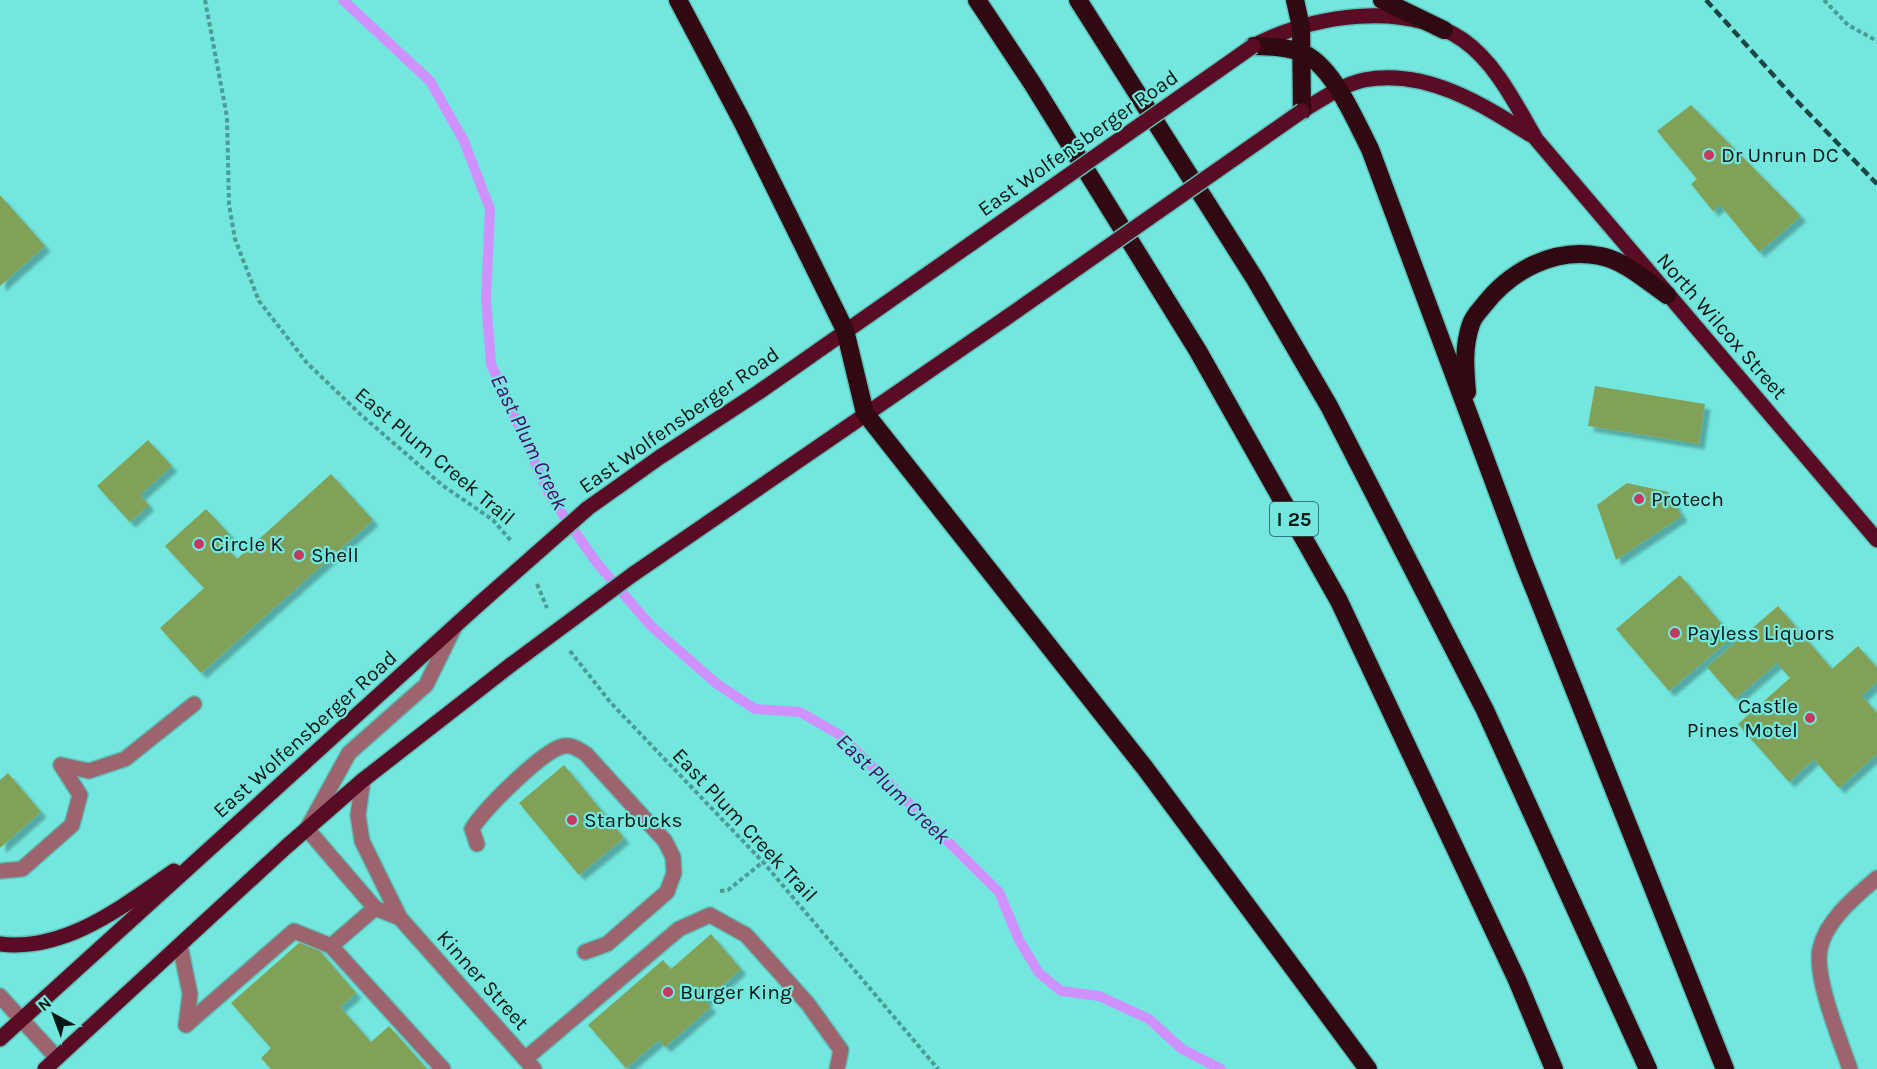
<svg xmlns="http://www.w3.org/2000/svg" width="1877" height="1069" font-family="Karla,sans-serif">
<defs>
<filter id="shadow"><feDropShadow dx="5.5" dy="5.5" stdDeviation="1.5" flood-color="#0004"/></filter>
</defs>
<rect width="100%" height="100%" fill="#73e7de"/>
<g fill="none" stroke-linecap="round" stroke-linejoin="round">
<polyline stroke="#ce91fe" stroke-width="10" points="343,0 430,81 464,141 490,209 486,299 491,364 550,496 597,563 651,626 717,684 755,709 800,712 840,735 999,892 1019,940 1039,973 1061,991 1099,996 1149,1019 1182,1049 1221,1069"/>
</g>
<g fill="#81a158" filter="url(#shadow)">
<polygon points="1691,105 1801,216 1759,252 1720,205 1713,211 1691,184 1697,179 1657,131"/>
<polygon points="0,195 45,246 0,286"/>
<polygon points="1595,386 1705,404 1699,444 1588,426"/>
<polygon points="148,440 172,466 140,495 149,505 130,522 97,486"/>
<polygon points="331,474 373,520 201,673 160,628 204,588 165,546 206,509 231,536 223,543 237,559"/>
<polygon points="1627,483 1668,492 1682,516 1616,560 1597,505"/>
<polygon points="1680,575 1733,637 1669,691 1616,629"/>
<polygon points="1778,606 1832,669 1858,646 1877,668 1877,682 1862,696 1877,713 1877,754 1839,788 1814,759 1789,782 1738,724 1790,678 1777,663 1735,699 1707,667"/>
<polygon points="564,765 624,838 579,875 519,803"/>
<polygon points="8,773 41,812 0,848 0,780"/>
<polygon points="711,934 741,969 705,1001 711,1007 665,1047 659,1040 626,1068 588,1025 663,960 671,969"/>
<polygon points="307,936 356,993 340,1007 371,1042 389,1026 427,1069 271,1069 261,1058 271,1048 231,1003"/>
</g>
<g fill="none" stroke-linecap="round" stroke-linejoin="round">
<defs>
<g id="minor">
<polyline points="61,765 89,771 125,759 194,704"/>
<polyline points="363,780 358,815 362,841 400,918 534,1069"/>
<path d="M477,844L472,829C484,809 539,755 560,747C570,743 578,749 586,754L665,841L673,857L674,873L667,892L607,944L585,952"/>
<polyline points="0,871 22,869 72,825 80,795 61,765"/>
<polyline points="400,918 375,908 307,829 349,753 426,685 455,626"/>
<polyline points="180,945 190,994 186,1025"/>
<polyline points="331,946 443,1069"/>
<polyline points="0,996 57,1058"/>
<polyline points="186,1025 294,931 331,946 375,908"/>
<polyline points="525,1059 679,929 710,915 746,935 808,1004 841,1050 837,1069"/>
<path d="M1850,1069C1840,1040 1814,977 1820,949C1826,920 1856,896 1877,878"/>
</g>
<g id="major">
<path d="M1253,46C1313,15 1404,0 1463,40C1496,63 1516,105 1536,139L1877,540"/>
<path d="M1302,111C1321,100 1341,85 1364,80C1425,68 1482,104 1531,135"/>
<polyline points="759,392 972,243"/>
<polyline points="632,575 1006,318"/>
<path d="M0,944C66,952 123,906 174,871"/>
<polyline points="0,1039 478,605"/>
<polyline points="45,1069 286,847 363,780 512,664"/>
</g>
<g id="highway">
<polyline points="678,0 743,123 845,330 865,413 1145,768 1368,1069"/>
<polyline points="977,0 1032,83 1198,351 1339,601 1517,980 1554,1069"/>
<polyline points="1078,0 1255,279 1329,406 1485,710 1648,1069"/>
<polyline points="1295,0 1301,27 1302,111"/>
<polyline points="1382,0 1444,30"/>
<path d="M1253,46C1269,46 1285,47 1300,52C1332,63 1355,120 1370,149L1524,563L1725,1069"/>
<path d="M1467,392C1465,369 1463,347 1471,324C1473,317 1479,311 1484,305C1511,270 1555,247 1600,256C1624,260 1648,282 1667,295"/>
</g>
</defs>
<use href="#minor" stroke="#5ec2ba" stroke-width="18"/>
<use href="#major" stroke="#5ec2ba" stroke-width="18"/>
<use href="#highway" stroke="#5ec2ba" stroke-width="21"/>
<g stroke="#4a9d96" stroke-width="4" stroke-dasharray="4.5 3" stroke-linecap="butt">
<polyline points="205,0 227,117 229,204 235,239 259,301 307,363 360,414 442,485 493,520 512,542"/>
<polyline points="1824,0 1848,25 1877,41"/>
<polyline points="537,584 547,608"/>
<polyline points="570,651 611,703 763,862 938,1069"/>
<polyline points="720,891 728,890 763,862"/>
</g>
<use href="#minor" stroke="#9c656e" stroke-width="15"/>
<use href="#major" stroke="#5b0c25" stroke-width="15"/>
<use href="#highway" stroke="#300913" stroke-width="18"/>
<polyline stroke="#1a4643" stroke-width="4.5" stroke-dasharray="9 4.5" stroke-linecap="butt" points="1706,0 1793,97 1877,184"/>
<defs>
<g id="major-bridge">
<polyline points="972,243 1253,46"/>
<polyline points="1006,318 1302,111"/>
<polyline points="478,605 588,508 660,457 759,392"/>
<polyline points="512,664 632,575"/>
</g>
</defs>
<use href="#major-bridge" stroke="#5ec2ba" stroke-width="18" stroke-linecap="butt"/>
<use href="#major-bridge" stroke="#5b0c25" stroke-width="15"/>
</g>
<g fill="#c63860" stroke="#73e7de" stroke-width="2">
<circle cx="1709" cy="155" r="6"/>
<circle cx="1639" cy="499" r="6"/>
<circle cx="199" cy="544" r="6"/>
<circle cx="299" cy="555" r="6"/>
<circle cx="1675" cy="633" r="6"/>
<circle cx="1810" cy="718" r="6"/>
<circle cx="572" cy="820" r="6"/>
<circle cx="668" cy="992" r="6"/>
</g>
<g text-anchor="middle" dominant-baseline="central" stroke-width="4.5" stroke-linejoin="round" paint-order="stroke">
<rect fill="#73e7de" stroke="#225551" stroke-width="1.5" x="1270" y="502" width="48" height="34" rx="4.5"/>
<g font-size="20" font-weight="bold" fill="#001715">
<text x="1294" y="519">I 25</text>
</g>
<g font-size="21" fill="#001715" stroke="#73e7de">
<text transform="translate(1078 143) rotate(-35)">East Wolfensberger Road</text>
<text transform="translate(1722 326) rotate(49)">North Wilcox Street</text>
<text transform="translate(679 420) rotate(-35)">East Wolfensberger Road</text>
<text transform="translate(435 456) rotate(40)">East Plum Creek Trail</text>
<text transform="translate(305 734) rotate(-42)">East Wolfensberger Road</text>
<text transform="translate(745 825) rotate(47)">East Plum Creek Trail</text>
<text transform="translate(483 980) rotate(48)">Kinner Street</text>
</g>
<g font-size="21" fill="#001715" stroke="#73e7de" text-anchor="start">
<text x="1721" y="155">Dr Unrun DC</text>
<text x="1651" y="499">Protech</text>
<text x="211" y="544">Circle K</text>
<text x="311" y="555">Shell</text>
<text x="1687" y="633">Payless Liquors</text>
<text x="1798" y="706" text-anchor="end">Castle<tspan x="1798" dy="24">Pines Motel</tspan></text>
<text x="584" y="820">Starbucks</text>
<text x="680" y="992">Burger King</text>
</g>
<g font-size="22" font-style="italic" fill="#49096d" stroke="#73e7de">
<text transform="translate(529 442) rotate(64)">East Plum Creek</text>
<text transform="translate(893 789) rotate(44)">East Plum Creek</text>
</g>
</g>
<g transform="translate(54 1015) rotate(319)" stroke="#73e7de" stroke-width="4.5" paint-order="stroke">
<path d="M0-4.5L10 22L0 15L-10 22Z" fill="#001715"/>
<text y="-9" font-size="16" font-weight="bold" text-anchor="middle" fill="#001715">N</text>
</g>
</svg>
